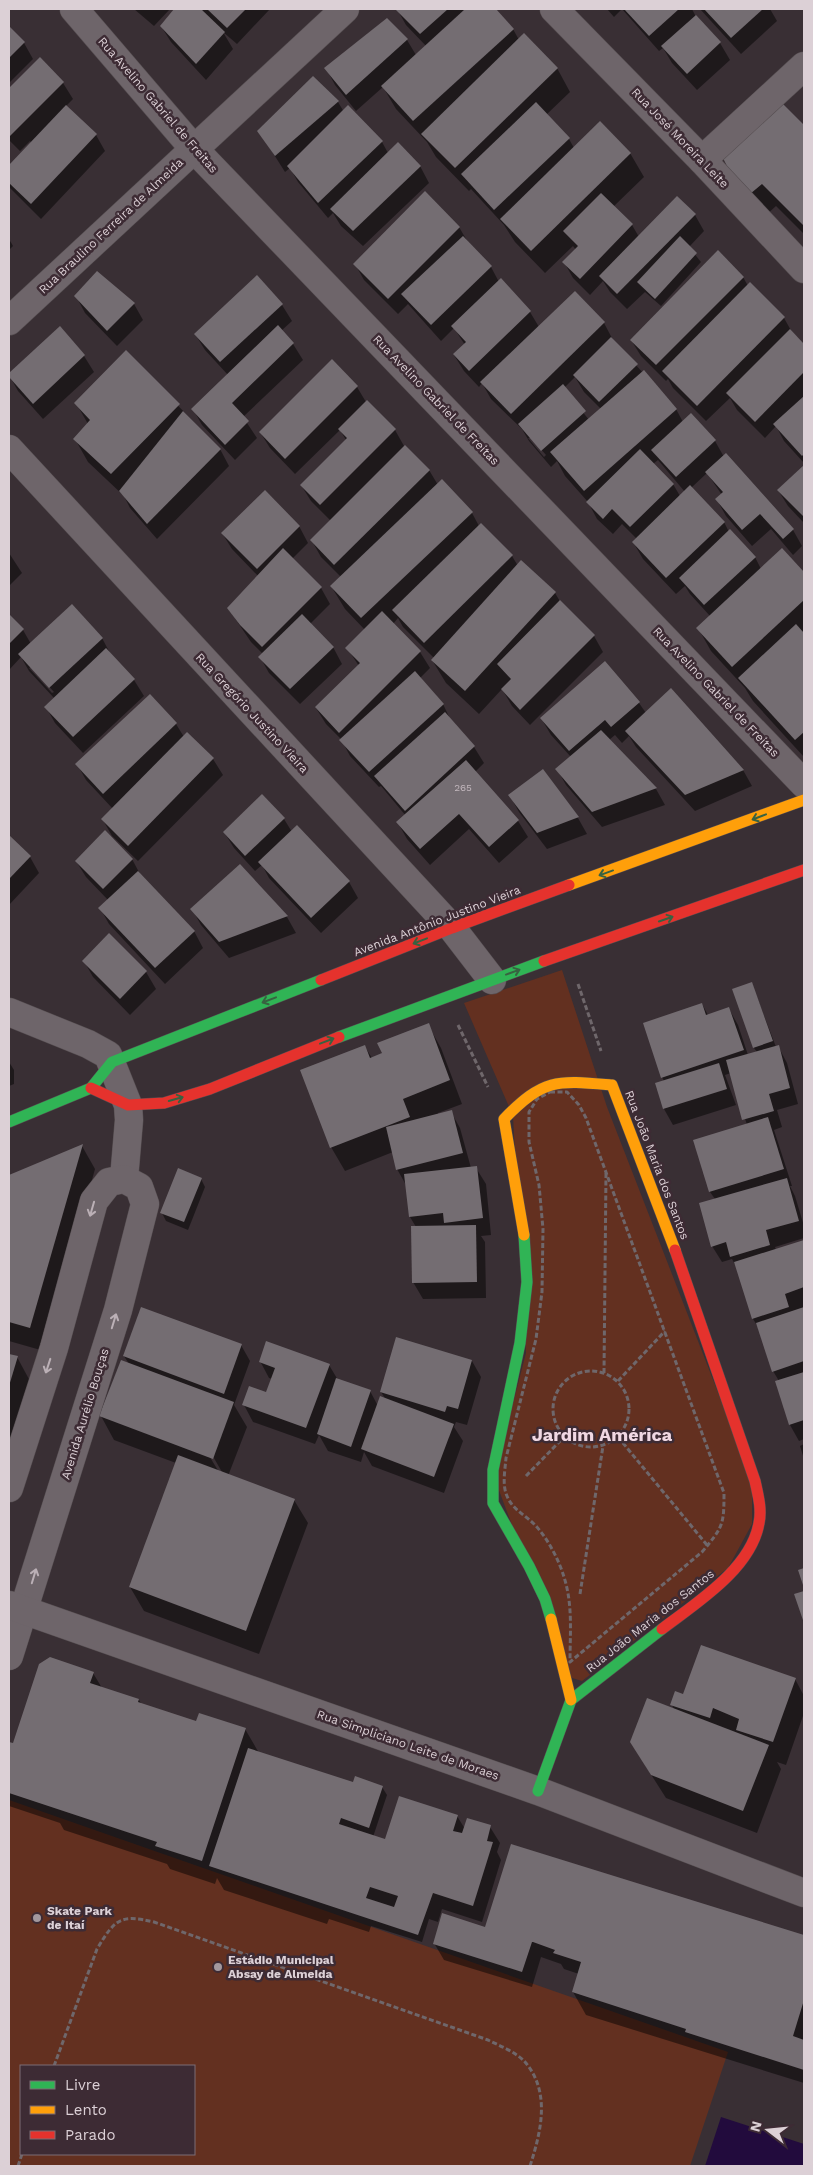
<svg xmlns="http://www.w3.org/2000/svg" width="813" height="2175" font-family="'Work Sans',sans-serif">
<rect width="100%" height="100%" fill="#392f34"/>
<g fill="#633020" fill-rule="evenodd">
<polygon points="562,970 607,1107 752,1480 752,1524 728,1568 582,1681 569,1677 494,1477 526,1353 513,1116 464,1003"/>
<path d="M9,1800L728,2052L690,2166H9ZM21,2066H194V2154H21Z"/>
</g>
<polygon fill="#220b3d" points="721,2117 804,2144 804,2166 705,2166"/>
<g fill="#0007" fill-rule="evenodd">
<polygon points="134,9 170,9 154,26"/>
<polygon points="176,9 270,9 237,44 223,32 233,49 206,80 171,42 161,26"/>
<polygon points="397,9 494,9 513,29 519,40 557,68 570,92 546,115 569,139 574,148 630,153 644,177 613,207 632,225 639,237 695,215 704,231 689,247 701,262 661,306 645,292 627,309 610,292 603,281 590,295 573,278 564,262 576,250 573,246 545,273 515,242 504,225 471,189 469,191 436,157 427,142 396,109 383,87 356,111 335,85 326,68 387,20 407,40 416,55 426,46 406,25"/>
<polygon points="607,9 622,9 614,17"/>
<polygon points="622,9 692,9 696,17 720,43 730,60 697,90 672,63 663,48 659,51"/>
<polygon points="700,9 770,9 777,21 741,54"/>
<polygon points="9,28 24,43 33,59 9,83"/>
<polygon points="40,59 63,83 73,99 66,106 96,135 105,151 41,219 9,187 9,167 32,143 30,141 20,151 9,140 9,90"/>
<polygon points="313,77 338,102 344,112 382,142 388,153 420,166 429,183 363,246 341,226 333,213 328,218 298,182 290,168 285,172 259,131"/>
<polygon points="775,97 804,127 804,234 776,206 764,217 744,196"/>
<path d="M459,227L469,244L491,267L499,282L501,280L530,312L539,327L575,292L604,323L613,340L676,409L683,422L715,441L724,457L793,530L802,546L793,555L771,529L752,546L726,516L717,500L722,495L707,473L691,488L724,522L729,532L755,557L761,569L782,550L804,574V757L753,701L745,688L711,651L698,628L710,616L690,594L685,586L676,594L643,559L633,542L637,539L622,524L613,534L597,519L588,502L565,476L557,461L551,467L529,441L522,429L491,399L482,383L479,387L464,371L454,355L465,345L454,328L441,341L408,304L398,314L364,280L355,264ZM575,377L584,392L601,409L589,420L564,388ZM528,438H531L546,455L544,457ZM658,460L685,492L680,496L673,484L653,464Z"/>
<polygon points="9,239 13,246 9,250"/>
<polygon points="743,277 748,286 784,318 793,334 804,345 804,463 784,441 776,426 765,438 737,410 730,398 706,421 673,388 668,379 666,381 641,356 631,340"/>
<polygon points="76,296 134,304 143,320 117,346 85,313"/>
<polygon points="282,305 292,321 281,331 293,344 303,360 243,417 257,438 235,460 202,425 193,409 228,375 205,350 195,334"/>
<polygon points="60,328 84,356 94,372 43,419 18,391 9,375"/>
<polygon points="126,352 220,449 229,466 157,539 130,508 124,496 88,462 75,439 88,424 76,403"/>
<polygon points="357,387 366,402 395,430 404,446 429,470 438,485 472,513 479,526 512,556 518,566 555,593 561,603 594,636 603,652 530,725 512,706 502,689 479,714 446,683 432,660 434,658 403,627 398,618 393,624 420,652 430,668 420,678 443,704 451,721 474,747 484,763 475,772 518,821 528,837 499,863 469,829 430,865 407,839 398,823 406,816 381,786 379,787 350,756 341,739 326,724 316,708 359,666 347,648 365,630 345,609 331,586 341,577 321,557 312,541 331,521 311,501 301,485 346,440 340,430 295,474 270,448 260,432"/>
<polygon points="804,466 804,523 788,506 778,490"/>
<polygon points="299,526 308,543 292,559 321,588 330,604 310,624 333,647 342,664 300,704 269,673 260,657 263,654 251,642 228,608 258,576 232,549 222,533"/>
<polygon points="9,553 22,573 9,586"/>
<path d="M9,615L23,630L31,644L102,638L111,655L134,680L144,696L83,753L55,723L46,707L54,698L29,671L21,657L9,670ZM31,667L54,692L52,693L29,668Z"/>
<polygon points="605,663 639,703 646,713 743,770 752,786 695,811 636,747 629,736 622,743 615,735 609,740 656,789 665,805 602,827 566,785 557,769 571,757 551,735 541,718"/>
<polygon points="176,724 184,737 187,733 213,759 223,775 138,861 112,836 103,820 113,809 86,780 77,764"/>
<polygon points="542,770 578,818 587,834 547,849 519,812 510,796"/>
<polygon points="284,819 292,832 349,882 358,898 321,933 269,878 262,865 255,871 234,848 224,832"/>
<polygon points="9,837 30,857 39,873 9,905"/>
<polygon points="132,859 141,876 194,931 203,948 165,984 109,924 100,908 108,900 86,877 76,861"/>
<polygon points="240,866 287,917 296,933 229,958 201,925 192,909"/>
<polygon points="109,935 146,972 156,989 130,1015 93,977 84,961"/>
<polygon points="752,984 776,1047 778,1046 787,1063 798,1104 777,1110 782,1127 774,1130 792,1186 790,1186 795,1196 804,1226 804,1238 775,1247 776,1250 804,1241 804,1439 799,1441 790,1425 776,1382 779,1381 773,1371 760,1330 753,1319 737,1268 732,1259 722,1262 712,1246 715,1199 710,1192 695,1141 747,1125 731,1073 725,1075 736,1105 673,1125 664,1109 664,1081 662,1077 702,1004 708,1015 729,1009 738,1025 748,1055 757,1052 754,1048"/>
<polygon points="428,1025 441,1048 462,1104 438,1113 438,1115 451,1112 460,1128 471,1168 476,1168 486,1184 491,1235 481,1236 485,1242 486,1298 423,1299 413,1282 416,1227 410,1217 406,1185 397,1169 393,1152 345,1171 331,1147 365,1047 372,1058 383,1053"/>
<polygon points="9,1062 14,1070 14,1084 9,1086"/>
<polygon points="82,1146 95,1169 44,1351 9,1341 9,1177"/>
<polygon points="201,1179 205,1187 188,1230 166,1221 162,1213"/>
<path d="M241,1345L250,1361L234,1405L247,1427L228,1476L294,1500L308,1523L259,1654L144,1611L130,1587L176,1463L114,1440L101,1416L129,1364L124,1356ZM211,1453L222,1472H219L208,1454Z"/>
<polygon points="9,1355 17,1357 30,1381 9,1455"/>
<polygon points="260,1361 329,1365 338,1380 370,1391 378,1406 386,1400 381,1392 472,1361 481,1377 467,1425 456,1422 454,1427 463,1441 444,1493 372,1466 364,1452 361,1462 328,1451 319,1435 315,1444 253,1422 244,1405 267,1394 273,1379 269,1378"/>
<polygon points="804,1444 804,1459 800,1446"/>
<polygon points="93,1673 102,1688 139,1700 142,1705 197,1723 245,1729 259,1753 354,1784 382,1787 387,1795 373,1837 386,1841 457,1816 465,1829 490,1827 500,1843 497,1852 501,1860 482,1922 442,1909 438,1922 429,1919 422,1942 371,1926 369,1932 329,1919 327,1924 224,1890 217,1878 215,1884 170,1869 167,1864 64,1830 60,1823 9,1806 9,1743 13,1745"/>
<polygon points="795,1679 804,1696 804,1713 786,1765 777,1762 781,1769 757,1833 666,1798 645,1765 674,1709 672,1705 684,1695"/>
<polygon points="512,1845 804,1936 804,2083 586,2015 573,1992 579,1974 564,1969 561,1964 541,1957 532,1987 444,1960 434,1943 486,1929"/>
</g>
<g fill="#746d72" fill-rule="evenodd">
<polygon points="174,9 201,9 225,32 196,64 160,26"/>
<polygon points="207,9 246,9 227,28"/>
<polygon points="395,9 448,9 420,34"/>
<polygon points="465,9 496,9 514,29 413,121 381,86"/>
<polygon points="624,9 679,9 649,36"/>
<polygon points="704,9 763,9 731,38"/>
<polygon points="696,15 721,42 687,74 661,46"/>
<polygon points="387,18 408,39 346,95 324,68"/>
<polygon points="9,26 25,42 9,58"/>
<polygon points="524,33 558,68 455,168 421,134"/>
<polygon points="40,57 64,82 10,136 9,88"/>
<polygon points="313,76 339,101 275,156 257,131"/>
<polygon points="775,96 804,125 803,225 762,184 750,194 730,172 723,158"/>
<polygon points="536,102 570,138 494,210 461,174"/>
<polygon points="66,105 97,134 31,204 9,183 9,165"/>
<polygon points="348,105 383,141 318,203 287,166"/>
<polygon points="600,121 631,153 531,251 500,219"/>
<polygon points="398,142 421,166 353,231 330,209"/>
<polygon points="425,191 460,227 388,299 353,264"/>
<polygon points="601,193 633,224 580,279 562,262 578,246 563,231"/>
<polygon points="677,196 696,214 617,294 599,276"/>
<polygon points="463,236 492,266 431,325 401,294"/>
<polygon points="680,236 697,253 655,299 637,282"/>
<polygon points="718,250 744,277 656,365 630,340"/>
<polygon points="97,271 135,303 107,331 74,296"/>
<polygon points="257,275 283,304 220,362 194,334"/>
<polygon points="501,278 531,311 469,371 453,354 466,342 451,326"/>
<polygon points="750,282 785,317 697,406 662,371"/>
<polygon points="575,291 605,322 511,414 480,382"/>
<polygon points="278,325 294,343 232,403 249,421 225,445 191,409"/>
<polygon points="60,326 85,355 33,404 9,377 9,373"/>
<polygon points="790,329 804,344 804,372 755,422 726,393"/>
<polygon points="611,337 638,364 599,402 573,375"/>
<polygon points="126,350 180,404 111,474 73,439 90,420 74,403"/>
<polygon points="332,359 358,386 285,459 259,432"/>
<polygon points="644,370 677,409 584,491 550,452"/>
<polygon points="563,384 586,411 541,451 518,424"/>
<polygon points="804,396 804,454 802,456 773,424"/>
<polygon points="367,400 396,429 320,505 300,485 347,438 338,429"/>
<polygon points="183,411 221,449 147,524 119,491"/>
<polygon points="691,413 716,440 676,477 651,450"/>
<polygon points="405,445 430,470 334,565 310,540"/>
<polygon points="640,449 674,484 630,527 612,509 603,519 586,502"/>
<polygon points="726,453 794,529 783,539 760,514 742,530 715,499 723,492 705,472"/>
<polygon points="804,465 804,517 777,490"/>
<polygon points="442,479 473,512 361,618 330,586"/>
<polygon points="690,485 725,522 666,578 632,542"/>
<polygon points="265,490 300,526 257,569 221,533"/>
<polygon points="481,523 513,555 424,643 392,610"/>
<polygon points="730,529 756,557 704,605 679,578"/>
<polygon points="283,548 322,587 262,647 240,625 227,608"/>
<polygon points="782,548 804,572 804,600 732,667 696,628"/>
<polygon points="521,560 556,592 465,691 431,660"/>
<polygon points="560,600 595,635 520,710 501,689 511,679 497,664"/>
<polygon points="72,604 103,638 49,688 18,654"/>
<polygon points="382,611 421,651 339,733 315,707 360,663 345,648"/>
<polygon points="9,614 24,629 9,644"/>
<polygon points="302,614 334,647 290,689 258,657"/>
<polygon points="796,624 804,633 804,732 795,740 738,678"/>
<polygon points="106,648 135,679 73,737 44,707"/>
<polygon points="605,661 640,702 611,727 605,720 569,751 540,718"/>
<polygon points="415,671 444,704 369,772 339,740"/>
<polygon points="671,688 744,770 685,795 625,731"/>
<polygon points="150,694 177,723 103,794 75,764"/>
<polygon points="445,712 475,746 405,811 374,776"/>
<polygon points="601,730 657,788 592,812 555,769"/>
<polygon points="187,732 214,758 128,846 101,819"/>
<polygon points="466,760 519,820 489,847 459,814 420,849 396,822"/>
<polygon points="543,769 579,817 537,833 508,795"/>
<polygon points="262,794 285,818 245,856 223,832"/>
<polygon points="297,825 350,881 311,918 258,862"/>
<polygon points="105,830 133,859 103,889 75,861"/>
<polygon points="9,835 31,856 9,879"/>
<polygon points="240,864 288,916 219,942 190,909"/>
<polygon points="138,871 195,931 155,968 98,908"/>
<polygon points="109,933 147,971 120,999 82,961"/>
<polygon points="752,982 773,1041 753,1048 732,989"/>
<polygon points="702,1003 706,1015 729,1007 744,1050 661,1078 643,1023"/>
<polygon points="429,1023 450,1080 403,1099 410,1117 330,1148 300,1070 365,1045 370,1058 382,1053 377,1043"/>
<polygon points="779,1045 790,1088 769,1094 774,1111 742,1120 726,1060"/>
<polygon points="719,1063 727,1089 663,1109 655,1083"/>
<polygon points="452,1110 463,1153 396,1170 386,1127"/>
<polygon points="768,1117 784,1169 709,1192 693,1140"/>
<polygon points="83,1144 30,1328 9,1322 9,1175"/>
<polygon points="477,1166 483,1218 444,1223 443,1213 409,1217 404,1174"/>
<polygon points="178,1168 202,1178 184,1222 160,1213"/>
<polygon points="787,1178 799,1221 766,1230 770,1245 730,1257 726,1242 711,1247 699,1203"/>
<polygon points="476,1225 477,1282 412,1283 411,1226"/>
<polygon points="804,1240 804,1287 785,1294 789,1307 752,1319 734,1262"/>
<polygon points="141,1307 242,1344 224,1394 123,1356"/>
<polygon points="804,1307 804,1361 772,1372 756,1323"/>
<polygon points="396,1337 472,1360 458,1409 447,1406 445,1412 380,1392"/>
<polygon points="266,1341 330,1364 306,1428 242,1405 249,1386 266,1392 275,1368 259,1362"/>
<polygon points="9,1354 18,1356 9,1386"/>
<polygon points="121,1360 234,1402 213,1459 99,1416"/>
<polygon points="804,1372 804,1420 789,1425 775,1381"/>
<polygon points="336,1378 371,1390 351,1447 317,1434"/>
<polygon points="380,1396 454,1424 434,1477 361,1449"/>
<polygon points="178,1455 295,1499 246,1631 129,1587"/>
<polygon points="804,1568 804,1588 798,1570"/>
<polygon points="804,1591 804,1623 794,1594"/>
<polygon points="701,1645 796,1678 773,1742 736,1730 739,1719 713,1708 710,1718 670,1705 675,1691 683,1694"/>
<polygon points="50,1657 94,1672 90,1683 139,1699 138,1702 196,1721 199,1713 246,1728 202,1861 155,1846 157,1842 9,1793 9,1742 13,1743 39,1664"/>
<polygon points="647,1698 769,1745 743,1811 651,1775 630,1742"/>
<path d="M248,1748L353,1782L355,1776L383,1786L369,1828L341,1818L339,1824L385,1839L399,1796L458,1815L453,1831L462,1833L467,1818L491,1825L487,1841L493,1842L473,1906L433,1893L418,1935L209,1866ZM370,1887L398,1896L394,1907L366,1898Z"/>
<polygon points="511,1844 804,1935 804,2000 793,2036 804,2040 804,2070 685,2032 686,2029 572,1992 581,1962 553,1953 555,1950 533,1942 532,1942 522,1972 433,1944 442,1913 485,1927"/>
</g>
<g fill="none" stroke-linecap="round" stroke-linejoin="round">
<defs>
<g id="street">
<polyline points="74,9 194,149 804,784"/>
<polyline points="554,9 702,160 804,269"/>
<polyline points="702,160 804,66"/>
<polyline points="9,321 345,9"/>
<polyline points="9,449 452,928 492,980"/>
<polyline points="9,1012 88,1044 108,1055 128,1105 129,1120 124,1179"/>
<polyline points="9,1488 54,1348 94,1201 109,1182 124,1179 139,1187 145,1204 118,1310 9,1656"/>
<polyline points="9,1605 538,1791 804,1893"/>
</g>
<g id="fast">
<polyline points="339,1037 544,961"/>
<polyline points="9,1122 91,1088 112,1062 321,980"/>
<polyline points="524,1235 527,1282 520,1343 493,1470 493,1503 529,1566 545,1599 551,1619"/>
<polyline points="538,1791 571,1700 662,1629"/>
</g>
<g id="slow">
<polyline points="569,885 804,800"/>
<path d="M524,1235L504,1119C544,1078 557,1080 612,1085L675,1250"/>
<polyline points="551,1619 571,1700"/>
</g>
<g id="jam">
<polyline points="544,961 804,870"/>
<polyline points="321,980 452,928 569,885"/>
<polyline points="91,1088 128,1105 164,1103 210,1089 339,1037"/>
<path d="M662,1629C696,1603 751,1569 759,1523C762,1509 758,1495 755,1481L675,1250"/>
</g>
</defs>
<use href="#street" stroke="#554d50" stroke-width="29"/>
<use href="#fast" stroke="#554d50" stroke-width="12"/>
<use href="#slow" stroke="#554d50" stroke-width="12"/>
<use href="#jam" stroke="#554d50" stroke-width="12"/>
<g stroke="#6f676b" stroke-width="3" stroke-dasharray="5 2.5" stroke-linecap="butt">
<polyline points="578,984 601,1051"/>
<polyline points="458,1025 488,1087"/>
<path d="M550,1092H567L579,1105L586,1118L724,1493C724,1525 723,1527 702,1552L570,1662C570,1633 573,1605 564,1577C559,1560 547,1537 534,1524C525,1515 512,1509 507,1496C502,1485 505,1470 506,1458L536,1339L542,1292L543,1229L539,1185L529,1142V1112L537,1099Z"/>
<circle cx="591" cy="1409" r="38"/>
<polyline points="604,1373 606,1173"/>
<polyline points="618,1381 665,1331"/>
<polyline points="618,1437 707,1545"/>
<polyline points="526,1476 564,1437"/>
<polyline points="580,1594 603,1446"/>
<path d="M54,2066L97,1949C115,1919 120,1914 154,1922L488,2040C500,2046 516,2052 525,2062C551,2092 541,2132 530,2166"/>
<polyline points="18,2166 22,2154"/>
</g>
<use href="#street" stroke="#6e656a" stroke-width="28"/>
<use href="#fast" stroke="#30b455" stroke-width="11"/>
<use href="#slow" stroke="#ff9f0a" stroke-width="11"/>
<use href="#jam" stroke="#e5322d" stroke-width="11"/>
</g>
<defs><path id="oneway-shaft" d="M-6 0H5M1.5-3L5.5 0L1.5 3" fill="none" stroke-width="1.6" stroke-linecap="round" stroke-linejoin="round" transform="scale(1.25)"/></defs>
<g stroke="#386241">
<use href="#oneway-shaft" transform="translate(759 817) rotate(159)"/>
<use href="#oneway-shaft" transform="translate(606 873) rotate(160)"/>
<use href="#oneway-shaft" transform="translate(666 919) rotate(-19)"/>
<use href="#oneway-shaft" transform="translate(420 941) rotate(159)"/>
<use href="#oneway-shaft" transform="translate(513 972) rotate(-20)"/>
<use href="#oneway-shaft" transform="translate(269 1000) rotate(159)"/>
<use href="#oneway-shaft" transform="translate(327 1041) rotate(-21)"/>
<use href="#oneway-shaft" transform="translate(176 1099) rotate(-16)"/>
</g>
<g stroke="#bbb0b6">
<use href="#oneway-shaft" transform="translate(92 1209) rotate(106)"/>
<use href="#oneway-shaft" transform="translate(114 1321) rotate(-73)"/>
<use href="#oneway-shaft" transform="translate(48 1366) rotate(108)"/>
<use href="#oneway-shaft" transform="translate(34 1576) rotate(-73)"/>
</g>
<g fill="#a3989d" stroke="#3d2b34" stroke-width="2">
<circle cx="37" cy="1918" r="5"/>
<circle cx="218" cy="1967" r="5"/>
</g>
<g text-anchor="middle" dominant-baseline="central" stroke-width="5" stroke-linejoin="round" paint-order="stroke">
<g font-size="10" fill="#c2b7bd">
<text x="463" y="787">265</text>
</g>
<g font-size="12" fill="#dcd0d6" stroke="#3d2b34">
<text transform="translate(158 105) rotate(49)">Rua Avelino Gabriel de Freitas</text>
<text transform="translate(680 138) rotate(46)">Rua José Moreira Leite</text>
<text transform="translate(111 226) rotate(-43)">Rua Braulino Ferreira de Almeida</text>
<text transform="translate(436 400) rotate(46)">Rua Avelino Gabriel de Freitas</text>
<text transform="translate(716 692) rotate(46)">Rua Avelino Gabriel de Freitas</text>
<text transform="translate(252 713) rotate(47)">Rua Gregório Justino Vieira</text>
<text transform="translate(437 921) rotate(-21)">Avenida Antônio Justino Vieira</text>
<text transform="translate(657 1165) rotate(69)">Rua João Maria dos Santos</text>
<text transform="translate(85 1414) rotate(-73)">Avenida Aurélio Bouças</text>
<text transform="translate(650 1621) rotate(-38)">Rua João Maria dos Santos</text>
<text transform="translate(408 1745) rotate(19)">Rua Simpliciano Leite de Moraes</text>
</g>
<g font-size="12" font-weight="bold" fill="#dcd0d6" stroke="#3d2b34" text-anchor="start">
<text x="47" y="1911">Skate Park<tspan x="47" dy="14">de Itaí</tspan></text>
<text x="228" y="1960">Estádio Municipal<tspan x="228" dy="14">Absay de Almeida</tspan></text>
</g>
<g font-size="18" font-weight="bold" fill="#f0d8e3" stroke="#3d2b34">
<text x="602" y="1434">Jardim América</text>
</g>
</g>
<rect width="813" height="2175" fill="none" stroke="#dcd0d6" stroke-width="20"/>
<rect x="20" y="2065" width="175" height="90" fill="#3d2b34" stroke="#7d6d75"/>
<rect x="30" y="2081" width="25" height="8" fill="#30b455" stroke="#7d6d75"/>
<text x="65" y="2090" font-size="15" fill="#dcd0d6">Livre</text>
<rect x="30" y="2106" width="25" height="8" fill="#ff9f0a" stroke="#7d6d75"/>
<text x="65" y="2115" font-size="15" fill="#dcd0d6">Lento</text>
<rect x="30" y="2131" width="25" height="8" fill="#e5322d" stroke="#7d6d75"/>
<text x="65" y="2140" font-size="15" fill="#dcd0d6">Parado</text>
<g transform="translate(768 2130) rotate(286)" stroke="#3d2b34" stroke-width="4" paint-order="stroke">
<path d="M0-4L9 19L0 12L-9 19Z" fill="#dcd0d6"/>
<text y="-8" font-size="14" font-weight="bold" text-anchor="middle" fill="#dcd0d6">N</text>
</g>
</svg>
